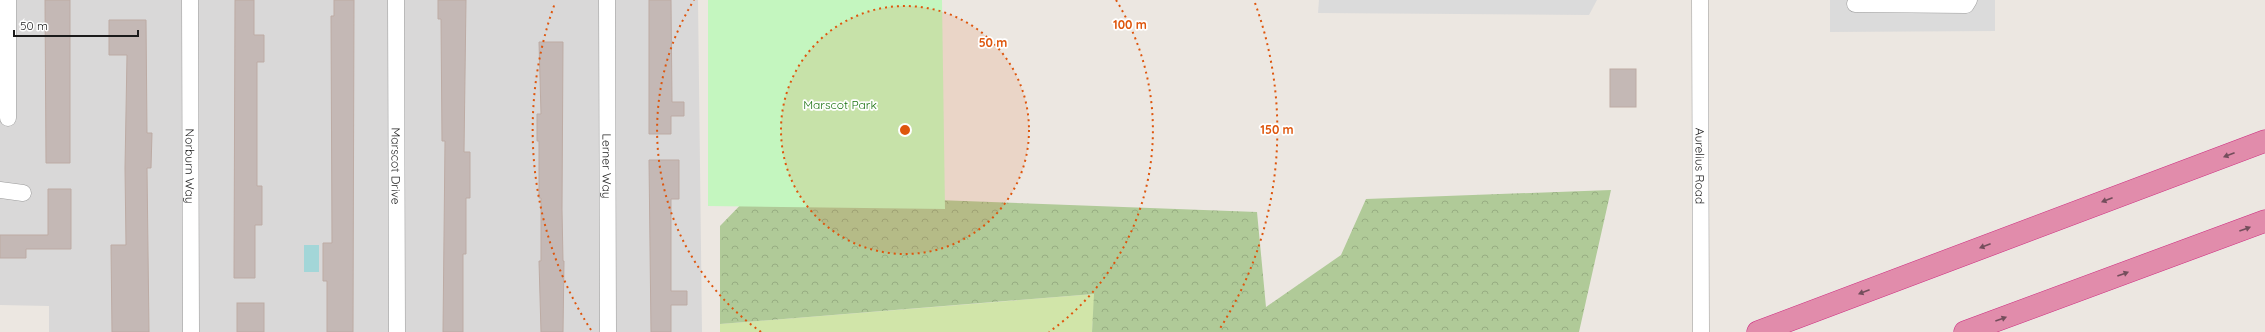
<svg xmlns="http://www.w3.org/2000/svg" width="2265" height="332" font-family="Quicksand,sans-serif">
<defs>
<pattern id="forest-crowns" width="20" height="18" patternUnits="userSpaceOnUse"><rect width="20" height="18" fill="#b0ca98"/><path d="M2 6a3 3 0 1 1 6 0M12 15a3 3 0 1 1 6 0" fill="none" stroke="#97ad82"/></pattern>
</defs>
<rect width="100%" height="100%" fill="#ece7e1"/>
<polygon fill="#d9d8d8" points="0,0 698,0 702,332 49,332 49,306 0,305"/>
<polygon fill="#d1e5a9" points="1095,294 1092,332 720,332 720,324"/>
<polygon fill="url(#forest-crowns)" points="1611,190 1579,332 1092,332 1094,294 720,324 720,226 752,193 1257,212 1266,307 1341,255 1366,199"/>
<polygon fill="#c4f6bf" points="708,0 942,0 945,209 708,206"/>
<g fill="#dbdbdb">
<polygon points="1319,0 1597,0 1589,15 1318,13"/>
<polygon points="1830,0 1995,0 1995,31 1830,32"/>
</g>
<rect fill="#a3d6d8" x="304" y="245" width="15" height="27"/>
<g fill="#c4b8b5" stroke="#bdaba4">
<polygon points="45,0 70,0 70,163 46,163"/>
<polygon points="235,0 254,0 254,35 264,35 264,62 257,62 257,186 262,186 262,225 255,225 255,278 234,278"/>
<polygon points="334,0 354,0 353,332 327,332 327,281 323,281 323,243 332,243 331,16 334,16"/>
<polygon points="438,0 466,0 464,152 470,152 470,198 466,198 466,254 463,254 463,332 443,332 445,141 442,141 441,19 438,19"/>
<polygon points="649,0 671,0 672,102 684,102 684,116 671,116 671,134 649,134"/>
<polygon points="109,20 146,20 147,133 152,133 151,168 147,168 149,332 112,332 111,245 126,245 125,168 127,55 109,55"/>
<polygon points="539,42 563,42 562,209 563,261 564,261 563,332 541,332 539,261 541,261 541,198 539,198 539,141 537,141 537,114 541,114"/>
<rect x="1610" y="69" width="26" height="38"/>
<polygon points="649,160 679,160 679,199 671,199 671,291 687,291 687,305 671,305 671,332 651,332"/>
<polygon points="48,189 71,189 71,249 26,249 26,258 0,258 0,235 48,235"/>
<rect x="237" y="303" width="27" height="29"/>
</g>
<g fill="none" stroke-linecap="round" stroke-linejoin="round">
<defs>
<g id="minor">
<path id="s1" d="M190,0L191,332"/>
<path id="s2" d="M396,0L397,332"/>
<path id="s3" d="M607,0L608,332"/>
<path id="s4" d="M1700,0L1701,332"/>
<polyline points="1855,4 1966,5 1969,0"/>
<polyline points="8,118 8,0"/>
<polyline points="0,190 23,193"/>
</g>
<g id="highway">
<polyline points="1758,332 2265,141"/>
<polyline points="1965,332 2265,221"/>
</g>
</defs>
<use href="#minor" stroke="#9c9c9c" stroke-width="17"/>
<use href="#highway" stroke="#cd2c80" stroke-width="23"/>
<use href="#minor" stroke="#fff" stroke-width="16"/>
<use href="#highway" stroke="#e18cab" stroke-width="22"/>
</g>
<defs><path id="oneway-solid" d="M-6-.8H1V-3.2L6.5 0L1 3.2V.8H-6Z"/></defs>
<g fill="#744e5c">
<use href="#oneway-solid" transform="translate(2229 155) rotate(159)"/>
<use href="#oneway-solid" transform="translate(2107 200) rotate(159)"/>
<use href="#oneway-solid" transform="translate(2245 229) rotate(-20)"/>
<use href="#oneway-solid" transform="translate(1985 246) rotate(159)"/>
<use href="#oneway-solid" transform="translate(2123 274) rotate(-20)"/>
<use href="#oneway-solid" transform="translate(1864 292) rotate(159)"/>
<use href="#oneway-solid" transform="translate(2001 319) rotate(-20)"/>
</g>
<circle cx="905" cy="130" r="124" fill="#de560d" fill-opacity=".12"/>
<g fill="none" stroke="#de560d" stroke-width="2" stroke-dasharray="2 4">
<circle cx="905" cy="130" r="124"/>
<path d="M761 332A248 248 0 0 1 694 0M1116 0A248 248 0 0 1 1049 332"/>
<path d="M591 330A372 372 0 0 1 555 3M1255 3A372 372 0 0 1 1219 330"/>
</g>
<g text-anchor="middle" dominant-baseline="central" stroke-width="3.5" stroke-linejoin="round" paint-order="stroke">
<g font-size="12" fill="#1a7210" stroke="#fff">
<text x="840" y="104">Marscot Park</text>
</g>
<g font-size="12" fill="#1b1b1b" stroke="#fff">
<text stroke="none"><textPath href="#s1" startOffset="166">Norburn Way</textPath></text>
<text stroke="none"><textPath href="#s2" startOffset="166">Marscot Drive</textPath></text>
<text stroke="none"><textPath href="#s3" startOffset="166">Lerner Way</textPath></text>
<text stroke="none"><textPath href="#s4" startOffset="166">Aurelius Road</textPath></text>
</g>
</g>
<circle cx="905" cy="130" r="6" fill="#de560d" stroke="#fff" stroke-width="2"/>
<g font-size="12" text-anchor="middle" font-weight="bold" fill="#de560d" stroke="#fff" stroke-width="3.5" stroke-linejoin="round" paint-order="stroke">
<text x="1130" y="29">100 m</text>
<text x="993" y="47">50 m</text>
<text x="1277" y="134">150 m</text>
</g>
<path d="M14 30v6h124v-6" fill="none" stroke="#1b1b1b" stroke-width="2"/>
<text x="20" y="30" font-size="12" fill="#1b1b1b" stroke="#ffffff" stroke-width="3" paint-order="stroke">50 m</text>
</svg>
